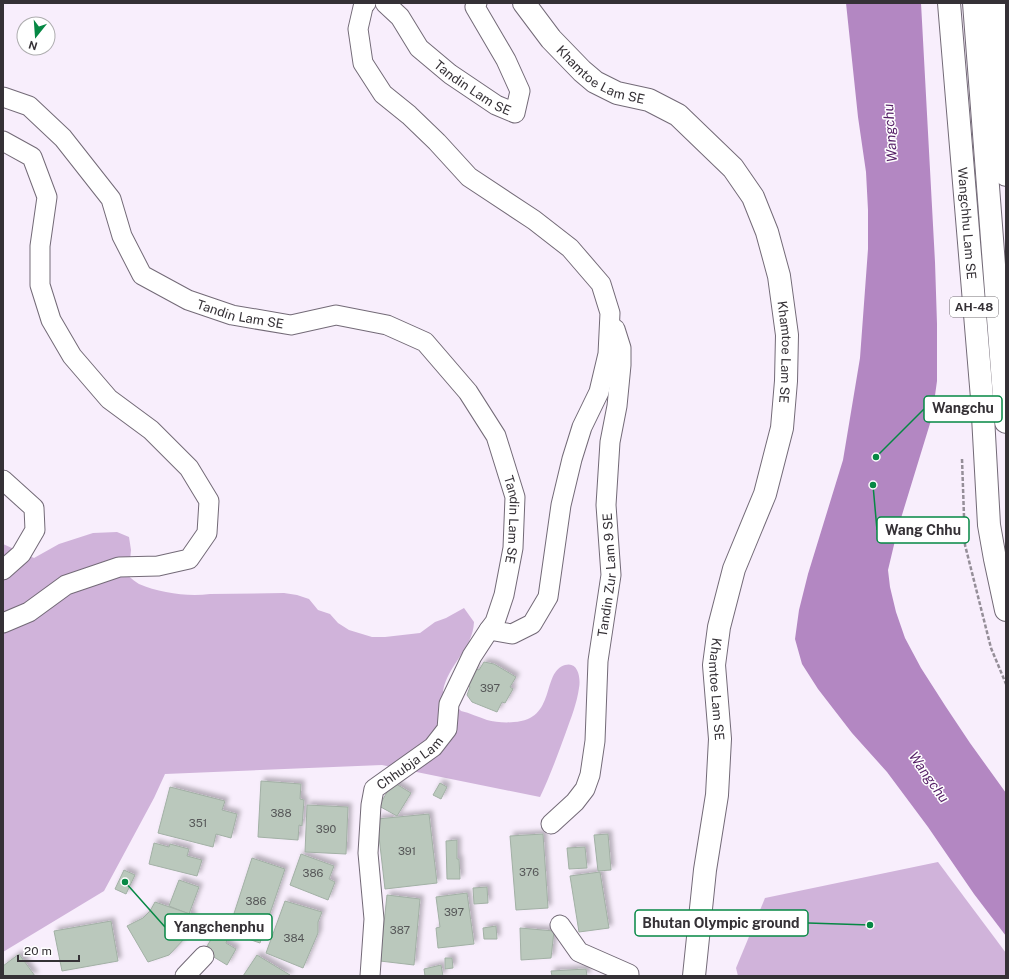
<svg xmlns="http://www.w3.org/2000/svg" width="1009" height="979" font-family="'Public Sans',sans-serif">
<defs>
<filter id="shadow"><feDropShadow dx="3.5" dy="-3.5" stdDeviation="2" flood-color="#0004"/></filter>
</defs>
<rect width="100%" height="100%" fill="#f8eefc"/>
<g fill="#d0b3da">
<path d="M117,532L129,537L131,550L130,561L120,568C126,573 132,580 139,584C160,593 188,597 210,594L284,593L297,595L309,599L318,610L330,614L338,623L349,630L372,637H385L420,633L435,622L446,618L464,608L474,622C473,649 448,664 443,691L461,711C470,713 478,717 487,720C494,722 506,723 514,722C557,720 541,672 565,665C578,661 581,678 579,688C577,703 571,718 566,732C558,754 550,776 540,797L382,765L165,774L154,798L104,891L3,952V544L34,558L59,544L93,533Z"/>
<polygon points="938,862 1006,953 1006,976 738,976 736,968 765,898"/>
</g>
<polygon fill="#b387c2" points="846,3 921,3 935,262 937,324 937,381 932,417 898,528 888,570 890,587 896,612 905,638 921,668 946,707 970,743 1006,793 1006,936 974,894 928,827 887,772 852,733 818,689 802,664 795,639 799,610 808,574 843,460 860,358 868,249 868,210 866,172 858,117"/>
<g fill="#bac8bc" stroke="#a2b0a5" filter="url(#shadow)">
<polygon points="484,662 494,664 516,677 510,687 513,689 505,703 502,702 497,712 472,702 467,695 470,687 468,684 476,669 479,670"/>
<polygon points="261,781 301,784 300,799 304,800 302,826 299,825 298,840 258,837"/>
<polygon points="393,782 411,793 397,816 379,806"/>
<polygon points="440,783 447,787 441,799 433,795"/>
<polygon points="170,787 225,801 222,810 237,814 231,838 216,834 213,847 158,833"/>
<polygon points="307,805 348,807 346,854 305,852"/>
<polygon points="429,814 437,883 385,889 377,819"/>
<polygon points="543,834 548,908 516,910 510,836"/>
<polygon points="608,834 611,870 598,871 594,835"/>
<polygon points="457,840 457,859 459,859 460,879 447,879 446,841"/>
<polygon points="154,843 169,847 170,844 189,849 187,856 202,860 197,876 149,864"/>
<polygon points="585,847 587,868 569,869 567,848"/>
<polygon points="301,854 334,866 329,879 335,882 328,900 290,885"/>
<polygon points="252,858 285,869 260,943 228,932"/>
<polygon points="124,870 135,875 126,894 115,889"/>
<polygon points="600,872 609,928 579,932 570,876"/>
<polygon points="179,880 199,887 189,914 169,906"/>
<polygon points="487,887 488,903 474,904 473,888"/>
<polygon points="467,893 474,944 438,948 436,928 440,927 436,897"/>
<polygon points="387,895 420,899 414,965 380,961"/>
<polygon points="285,901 322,912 318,922 318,933 303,968 266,953"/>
<polygon points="155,902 193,915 188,935 169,955 148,962 127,926 143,918 150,911"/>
<polygon points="111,921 118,961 62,971 54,931"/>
<polygon points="496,926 497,939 484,939 483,928"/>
<polygon points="520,928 554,931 551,958 521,960"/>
<polygon points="215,933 227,940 226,943 236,949 227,965 204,951"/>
<polygon points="19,954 35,976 3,976 3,966"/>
<polygon points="257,955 290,975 289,976 243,976"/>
<polygon points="445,958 452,958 453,968 445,969"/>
<polygon points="441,965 443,976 425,976 424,969"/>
<polygon points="586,969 587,976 552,976 551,971"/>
</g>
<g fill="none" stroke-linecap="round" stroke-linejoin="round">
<defs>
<g id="street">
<path id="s1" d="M385,3L400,17L419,48L450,74L496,105L515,113L520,91L506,60L475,7L477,3"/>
<path id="s2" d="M3,97L29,106L63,138L111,199L122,236L142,275L188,300L232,315L291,325L336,315L387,325L425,342L468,392L496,436L515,497L513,548L504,595L495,622L489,630L512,634L532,624L548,597L561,505L572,459L582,427L599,392L608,354L610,313L601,284L570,248L534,220L469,177L437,142L409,115L383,94L363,63L358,29L364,3H366"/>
<polyline points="3,141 32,157 47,197 40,246 40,285 51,320 72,356 109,399 151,430 189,468 209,501 207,533 189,559 158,566 119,567 66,585 29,612 3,623"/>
<polyline points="3,480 34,508 35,530 21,554 3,570"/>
<path id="s3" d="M551,824L575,802L585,789L590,775L595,741L598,661L611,575L606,505L610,442L617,406L621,365V348L615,329"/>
<polyline points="560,925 579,952 629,974 629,976"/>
<polyline points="185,976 204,956"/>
<path id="s4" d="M370,976L374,919L368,853L371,805L374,789L433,747L447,729L449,704L472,656L489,630"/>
</g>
<polyline id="secondary" points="994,3 1006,175"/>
<g id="primary">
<path id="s5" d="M524,3L551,39L582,71L595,82L617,93L649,100L678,115L733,168L753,197L767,232L779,276L787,335L786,381L782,428L765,494L734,569L719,627L714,665L720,739L717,795L705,870L694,976"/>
</g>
<g id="highway">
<path id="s6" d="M949,3L982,398L989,525L995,559L1006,610"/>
<polyline points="974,3 1006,422"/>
</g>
</defs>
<use href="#street" stroke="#736a77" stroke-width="21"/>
<use href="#secondary" stroke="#736a77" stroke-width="24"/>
<use href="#primary" stroke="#736a77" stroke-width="24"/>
<use href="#highway" stroke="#736a77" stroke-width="24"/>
<polyline stroke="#958e98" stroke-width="2.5" stroke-dasharray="4 2" stroke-linecap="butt" points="962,459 965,545 991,648 1006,684"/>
<use href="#street" stroke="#fff" stroke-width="19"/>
<use href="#secondary" stroke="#fff" stroke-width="22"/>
<use href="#primary" stroke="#fff" stroke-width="22"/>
<use href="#highway" stroke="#fff" stroke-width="22"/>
</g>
<g text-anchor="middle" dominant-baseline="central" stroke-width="3" stroke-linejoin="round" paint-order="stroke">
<g font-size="11" fill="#565758">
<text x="490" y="688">397</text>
<text x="281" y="813">388</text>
<text x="198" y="823">351</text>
<text x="326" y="829">390</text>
<text x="407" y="851">391</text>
<text x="529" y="872">376</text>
<text x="313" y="873">386</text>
<text x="256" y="901">386</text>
<text x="454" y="912">397</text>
<text x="400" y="930">387</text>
<text x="294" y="938">384</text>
</g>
<rect fill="#fff" stroke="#726f72" stroke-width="1" x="950" y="297" width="48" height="20" rx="3"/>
<g font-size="12" font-weight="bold" fill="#353136">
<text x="974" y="307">AH-48</text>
</g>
<g font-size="13" fill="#353136" stroke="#fff">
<text stroke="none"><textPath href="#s5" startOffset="108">Khamtoe Lam SE</textPath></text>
<text stroke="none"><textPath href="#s1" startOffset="124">Tandin Lam SE</textPath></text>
<text stroke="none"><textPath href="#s6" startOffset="221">Wangchhu Lam SE</textPath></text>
<text stroke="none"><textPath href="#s2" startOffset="341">Tandin Lam SE</textPath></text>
<text stroke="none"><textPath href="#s5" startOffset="468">Khamtoe Lam SE</textPath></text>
<text stroke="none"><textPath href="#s2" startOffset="737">Tandin Lam SE</textPath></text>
<text stroke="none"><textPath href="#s3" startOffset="265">Tandin Zur Lam 9 SE</textPath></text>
<text stroke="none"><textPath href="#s5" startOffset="816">Khamtoe Lam SE</textPath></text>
<text stroke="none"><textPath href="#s4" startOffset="232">Chhubja Lam</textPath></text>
</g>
<g font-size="14" font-style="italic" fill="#561f67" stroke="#fff">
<text transform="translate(890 133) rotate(-94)">Wangchu</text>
<text transform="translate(929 777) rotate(55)">Wangchu</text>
</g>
</g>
<path fill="none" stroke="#068844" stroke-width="1.5" d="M876 457L924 409M873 485L877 530M870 925L808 923M125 882L165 927"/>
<g fill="#068844" stroke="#fff" stroke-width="1.5">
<circle cx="876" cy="457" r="4"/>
<circle cx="873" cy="485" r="4"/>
<circle cx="870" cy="925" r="4"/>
<circle cx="125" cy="882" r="4"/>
</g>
<g fill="#fff" stroke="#068844" stroke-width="1.5">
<rect x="924" y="396" width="78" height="26" rx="4"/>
<rect x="877" y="517" width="92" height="26" rx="4"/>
<rect x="635" y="910" width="173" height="26" rx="4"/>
<rect x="165" y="914" width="107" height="26" rx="4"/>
</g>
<g font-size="14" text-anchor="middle" font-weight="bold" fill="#353136">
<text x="963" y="413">Wangchu</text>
<text x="923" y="535">Wang Chhu</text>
<text x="721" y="928">Bhutan Olympic ground</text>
<text x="219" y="932">Yangchenphu</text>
</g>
<rect width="1009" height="979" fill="none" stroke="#353136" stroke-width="8"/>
<g transform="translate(36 36) rotate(197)"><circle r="19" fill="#ffffff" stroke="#aeadaf"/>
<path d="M0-3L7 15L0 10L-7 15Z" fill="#068844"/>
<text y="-6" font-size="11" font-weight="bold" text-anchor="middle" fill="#353136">N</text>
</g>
<path d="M18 955v6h61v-6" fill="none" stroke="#353136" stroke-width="2"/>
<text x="24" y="955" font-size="12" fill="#353136" stroke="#ffffff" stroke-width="3" paint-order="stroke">20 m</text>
</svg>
